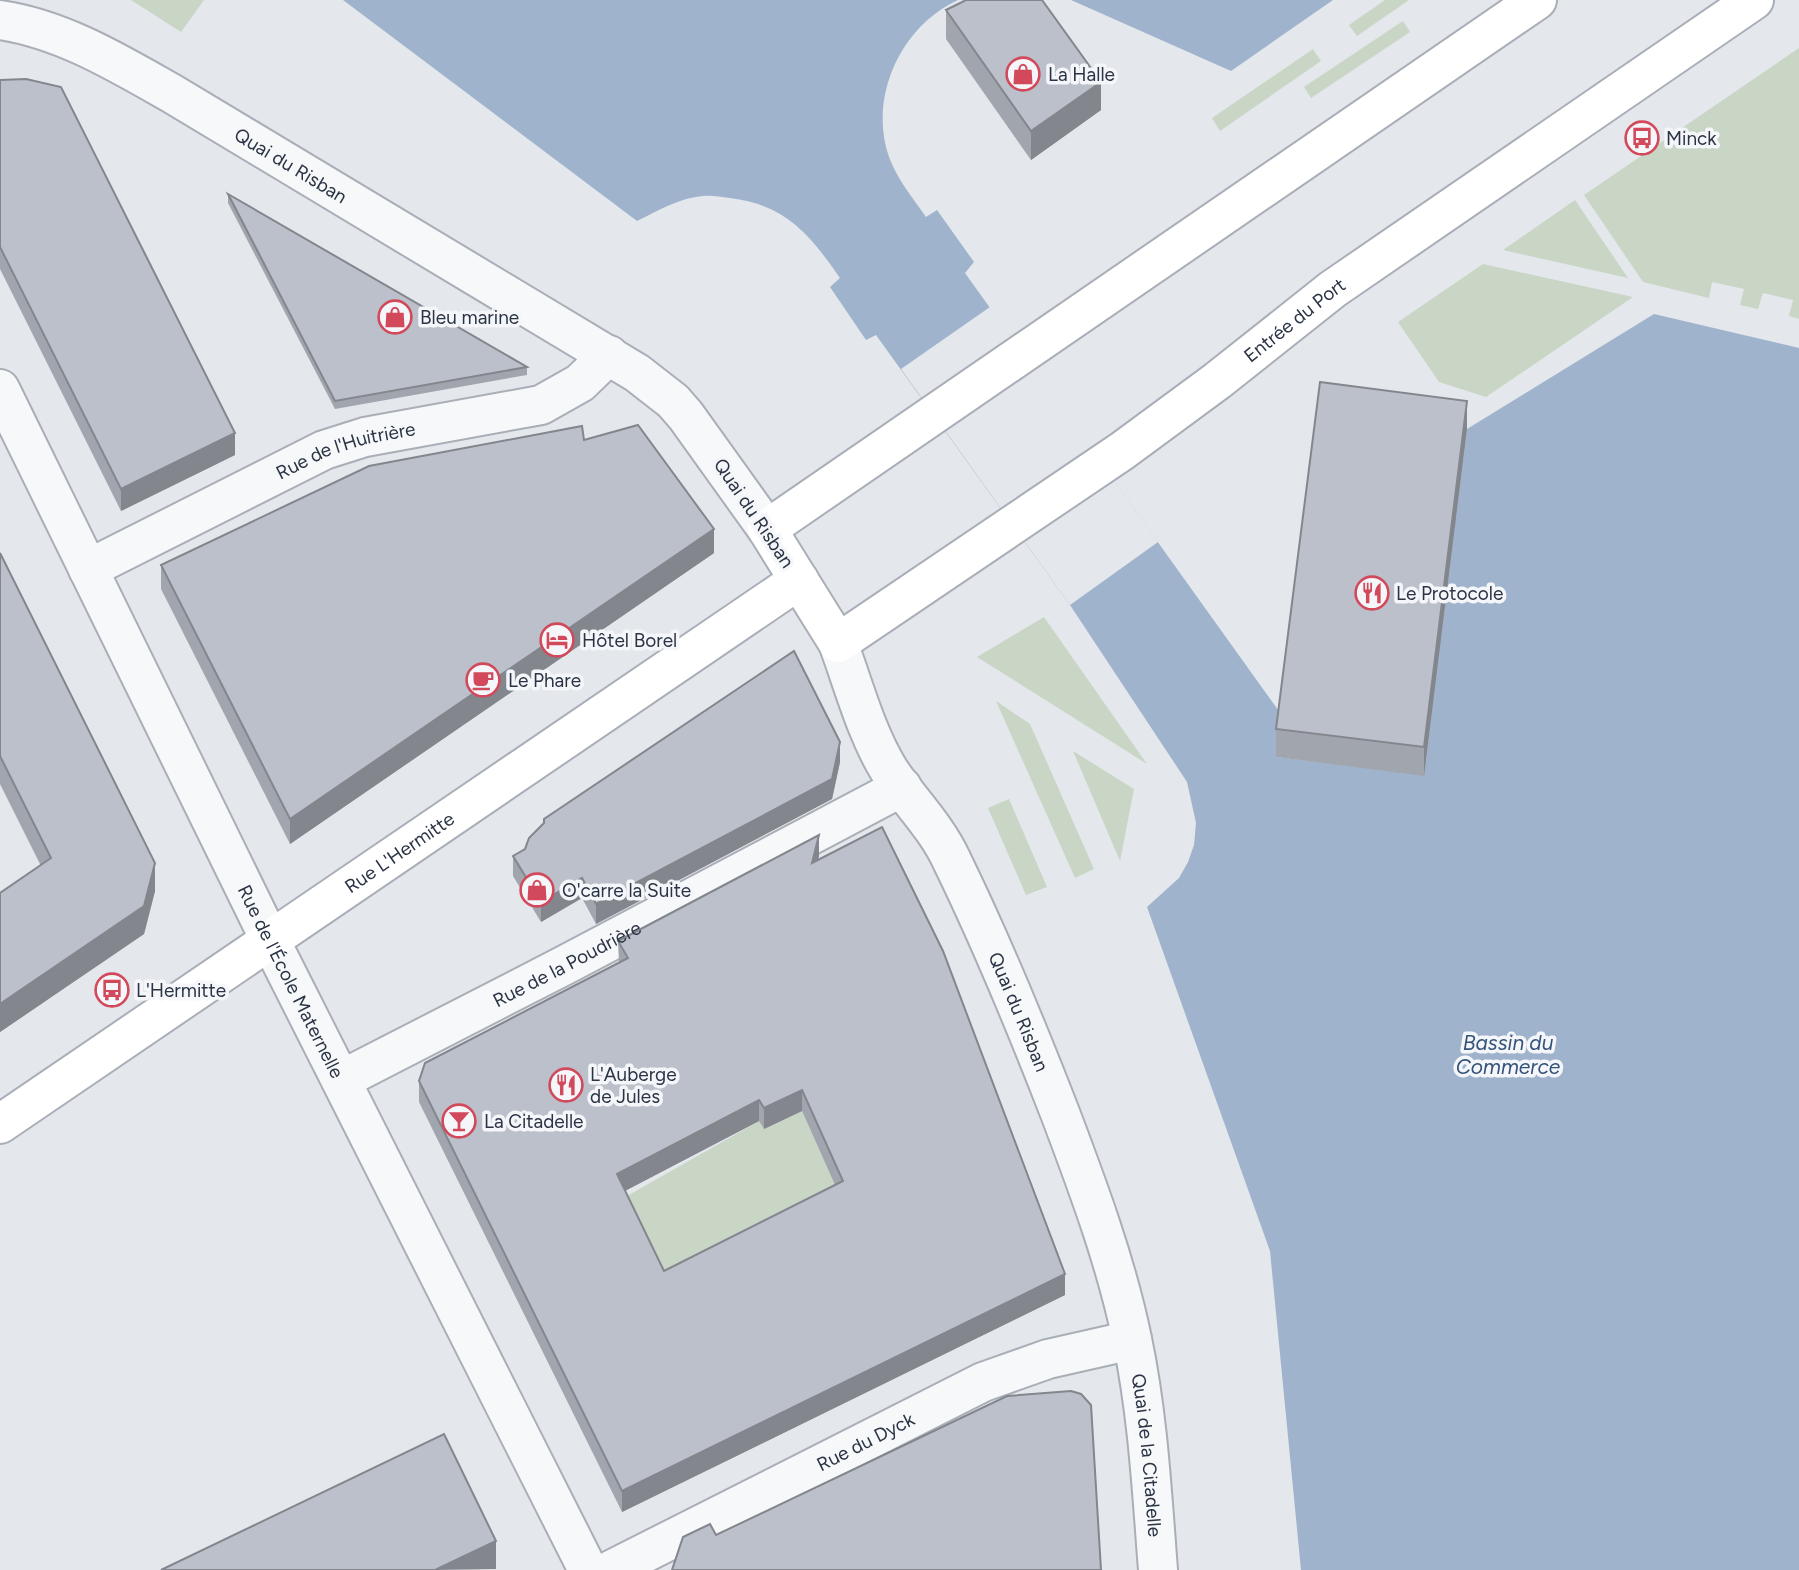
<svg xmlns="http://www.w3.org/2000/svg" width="1799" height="1570" font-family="Figtree,sans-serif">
<rect width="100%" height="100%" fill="#e4e7ec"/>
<g fill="#c9d6c5">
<polygon points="131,0 204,0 181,32"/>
<polygon points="1385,0 1409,0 1357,36 1349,25"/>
<polygon points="1403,21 1410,32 1311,98 1304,87"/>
<polygon points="1799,48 1799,319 1789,316 1793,300 1763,293 1758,309 1740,305 1744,289 1712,282 1709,298 1643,282 1584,195"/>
<polygon points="1313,49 1321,61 1220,131 1212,118"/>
<polygon points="1575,200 1628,278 1503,250"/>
<polygon points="1483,264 1633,297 1486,397 1439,382 1398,322"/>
<polygon points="1044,617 1147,764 977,657"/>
<polygon points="996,701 1030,724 1094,869 1075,878"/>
<polygon points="1073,751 1134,789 1120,861"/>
<polygon points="1009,799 1047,887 1026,895 988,808"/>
<polygon points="802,1111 843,1203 611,1318 620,1200 759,1121 764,1129"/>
</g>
<g fill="#9fb4cc">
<path d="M343,0H958C901,26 868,97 889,157C897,179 913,198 926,217L937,210L974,262L965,273L1281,714L1277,757L1424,775L1467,429L1654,314L1799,348V1570H1301L1270,1251L1147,907L1179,878L1188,862L1194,845L1196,823L1187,782L1070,605L876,335L866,340L830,287L840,278C810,235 786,205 730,198C721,197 711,195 703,196C679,198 657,211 637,221Z"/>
<polygon points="1071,0 1333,0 1231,71"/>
</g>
<polygon fill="#e4e7ec" points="990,307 1158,542 1070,605 901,369"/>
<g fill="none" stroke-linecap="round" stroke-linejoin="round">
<defs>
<g id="minor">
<path id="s1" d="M0,20C62,29 118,63 171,93L637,373L673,401L686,416L767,529"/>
<path id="s2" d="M0,389L270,940L588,1570"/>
<path id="s3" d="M88,569L324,450L365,437L541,405L580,383L609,355"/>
<path id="s4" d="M838,643C853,683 866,733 889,770C909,801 936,826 952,861C992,943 1027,1028 1060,1113C1088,1187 1116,1262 1132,1339C1148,1415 1152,1493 1158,1570"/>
<path id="s5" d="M341,1080L565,965L902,787"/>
<path id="s6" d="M611,1570L983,1382L1048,1359L1132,1340"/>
</g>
<g id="secondary">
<path id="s7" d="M1537,0L767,529L838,643L1122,451L1217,381L1333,289L1754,0"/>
<path id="s8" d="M0,1124L799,580"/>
</g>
</defs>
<use href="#minor" stroke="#a9aeb7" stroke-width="42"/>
<use href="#secondary" stroke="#a9aeb7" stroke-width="42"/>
<use href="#minor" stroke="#f7f8fa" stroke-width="38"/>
<use href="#secondary" stroke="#fff" stroke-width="38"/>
</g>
<g fill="#a1a5ae" fill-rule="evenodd">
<polygon points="946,10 1101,110 1031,160 946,39"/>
<polygon points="0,80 235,455 121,511 0,269"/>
<polygon points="228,194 527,367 527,375 335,409 228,203"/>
<polygon points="1467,429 1424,776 1276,757 1276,729"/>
<polygon points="584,440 714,553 290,844 161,589 161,565"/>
<polygon points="0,553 155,891 144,934 0,1032 0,893 41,866 0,784"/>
<polygon points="840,762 832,799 596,924 582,898 541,922 513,876 513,856"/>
<path d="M819,856L818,860L1065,1295L622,1512L419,1102V1081L619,963L618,941ZM802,1111L835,1185L664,1271L625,1191L759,1121L764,1129Z"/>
</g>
<g fill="#83868d">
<polygon points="1101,82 1101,110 1031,160 1031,131"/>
<polygon points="1467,401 1467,429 1424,776 1424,747"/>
<polygon points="235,433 235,455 121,511 121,489"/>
<polygon points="714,529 714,553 290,844 290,819"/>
<polygon points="840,742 840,762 832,799 596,924 596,904"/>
<polygon points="819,835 819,856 812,884 812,863"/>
<polygon points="155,863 155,891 144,934 0,1032 0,1004"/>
<polygon points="582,878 582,898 541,922 541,902"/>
<polygon points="802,1090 802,1111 764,1129 764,1108"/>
<polygon points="759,1100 759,1121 617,1195 617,1174"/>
<polygon points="1065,1274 1065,1295 622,1512 622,1491"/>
<polygon points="496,1541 496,1569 435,1570"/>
</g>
<g fill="#bbc0ca" stroke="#83868d" stroke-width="2" fill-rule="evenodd">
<polygon points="966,0 1042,0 1101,82 1031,131 946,10"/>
<polygon points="26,79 61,87 235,433 121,489 0,247 0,80"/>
<polygon points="228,194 527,367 335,401"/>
<polygon points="1320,382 1467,401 1424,747 1276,729"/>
<polygon points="638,425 714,529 290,819 161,565 369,466 582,426 584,440"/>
<polygon points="0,553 155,863 144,906 0,1004 0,893 51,858 0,756"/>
<polygon points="794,651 840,742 832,779 596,904 582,878 541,902 513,856 525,849 529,838 544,823 544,819"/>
<path d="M882,827L943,951L1065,1274L622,1491L419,1081L425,1063L628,958L618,941L819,835L812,863ZM802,1090L843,1181L664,1271L617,1174L759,1100L764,1108Z"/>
<polygon points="1071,1391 1081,1394 1091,1405 1101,1570 672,1570 683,1537 710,1524 716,1535 1007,1396"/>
<polygon points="444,1434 496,1541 435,1570 161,1570"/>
</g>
<defs>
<symbol id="shop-ring" viewBox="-11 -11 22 22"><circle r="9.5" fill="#f4f6f9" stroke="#d1495b" stroke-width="1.5"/><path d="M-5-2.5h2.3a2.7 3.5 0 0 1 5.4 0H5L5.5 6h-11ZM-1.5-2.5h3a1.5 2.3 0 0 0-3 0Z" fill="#d1495b"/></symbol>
<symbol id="bus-ring" viewBox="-11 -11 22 22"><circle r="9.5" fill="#f4f6f9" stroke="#d1495b" stroke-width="1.5"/><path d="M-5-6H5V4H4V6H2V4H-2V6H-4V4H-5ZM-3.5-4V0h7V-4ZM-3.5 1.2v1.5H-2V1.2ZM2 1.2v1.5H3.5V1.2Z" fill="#d1495b"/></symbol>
<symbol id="restaurant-ring" viewBox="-11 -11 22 22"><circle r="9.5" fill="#f4f6f9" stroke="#d1495b" stroke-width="1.5"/><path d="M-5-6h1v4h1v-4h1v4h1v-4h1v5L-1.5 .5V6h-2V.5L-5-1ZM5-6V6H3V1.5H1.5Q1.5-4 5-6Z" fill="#d1495b"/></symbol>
<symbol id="hotel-ring" viewBox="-11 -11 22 22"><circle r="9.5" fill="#f4f6f9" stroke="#d1495b" stroke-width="1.5"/><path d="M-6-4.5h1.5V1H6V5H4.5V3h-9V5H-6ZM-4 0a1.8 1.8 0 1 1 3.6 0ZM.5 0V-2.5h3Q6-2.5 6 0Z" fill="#d1495b"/></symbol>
<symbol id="cafe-ring" viewBox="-11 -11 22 22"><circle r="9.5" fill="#f4f6f9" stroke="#d1495b" stroke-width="1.5"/><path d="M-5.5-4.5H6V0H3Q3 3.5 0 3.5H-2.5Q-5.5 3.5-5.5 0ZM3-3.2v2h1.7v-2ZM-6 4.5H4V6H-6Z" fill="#d1495b"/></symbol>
<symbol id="bar-ring" viewBox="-11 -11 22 22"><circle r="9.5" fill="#f4f6f9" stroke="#d1495b" stroke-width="1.5"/><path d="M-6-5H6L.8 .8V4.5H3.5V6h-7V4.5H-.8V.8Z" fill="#d1495b"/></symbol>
</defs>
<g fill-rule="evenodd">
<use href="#shop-ring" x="1004" y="55" width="38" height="38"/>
<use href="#bus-ring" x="1623" y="119" width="38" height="38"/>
<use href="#shop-ring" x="376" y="298" width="38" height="38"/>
<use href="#restaurant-ring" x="1353" y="574" width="38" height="38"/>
<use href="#hotel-ring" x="538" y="621" width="38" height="38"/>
<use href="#cafe-ring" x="464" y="661" width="38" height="38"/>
<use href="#shop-ring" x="518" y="871" width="38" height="38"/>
<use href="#bus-ring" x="93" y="971" width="38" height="38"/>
<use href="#restaurant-ring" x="547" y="1066" width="38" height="38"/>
<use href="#bar-ring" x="440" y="1102" width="38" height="38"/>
</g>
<g text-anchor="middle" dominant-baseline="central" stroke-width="7" stroke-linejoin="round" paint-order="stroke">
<g font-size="19" fill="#2b3445" stroke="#f4f6f9" text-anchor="start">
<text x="1048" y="74">La Halle</text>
<text x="1666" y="138">Minck</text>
<text x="420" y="317">Bleu marine</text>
<text x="1396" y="593">Le Protocole</text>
<text x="582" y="640">Hôtel Borel</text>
<text x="508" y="680">Le Phare</text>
<text x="562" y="890">O'carre la Suite</text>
<text x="136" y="990">L'Hermitte</text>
<text x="590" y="1074">L'Auberge<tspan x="590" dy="22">de Jules</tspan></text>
<text x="484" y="1121">La Citadelle</text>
</g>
<g font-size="19" fill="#2b3445" stroke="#f4f6f9">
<text stroke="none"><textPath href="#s1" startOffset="327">Quai du Risban</textPath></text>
<text stroke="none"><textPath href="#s7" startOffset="1628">Entrée du Port</textPath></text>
<text stroke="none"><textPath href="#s3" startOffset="285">Rue de l'Huitrière</textPath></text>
<text transform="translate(754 513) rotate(56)">Quai du Risban</text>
<text stroke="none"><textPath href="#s8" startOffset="483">Rue L'Hermitte</textPath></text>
<text stroke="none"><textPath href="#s5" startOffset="254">Rue de la Poudrière</textPath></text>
<text stroke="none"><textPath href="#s2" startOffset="660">Rue de l'École Maternelle</textPath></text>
<text stroke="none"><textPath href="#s4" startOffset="413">Quai du Risban</textPath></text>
<text stroke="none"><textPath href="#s6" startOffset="285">Rue du Dyck</textPath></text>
<text stroke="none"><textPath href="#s4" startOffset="877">Quai de la Citadelle</textPath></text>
</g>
<g font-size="21" font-style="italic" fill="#34527a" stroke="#f4f6f9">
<text x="1508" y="1042">Bassin du<tspan x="1508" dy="24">Commerce</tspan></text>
</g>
</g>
</svg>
